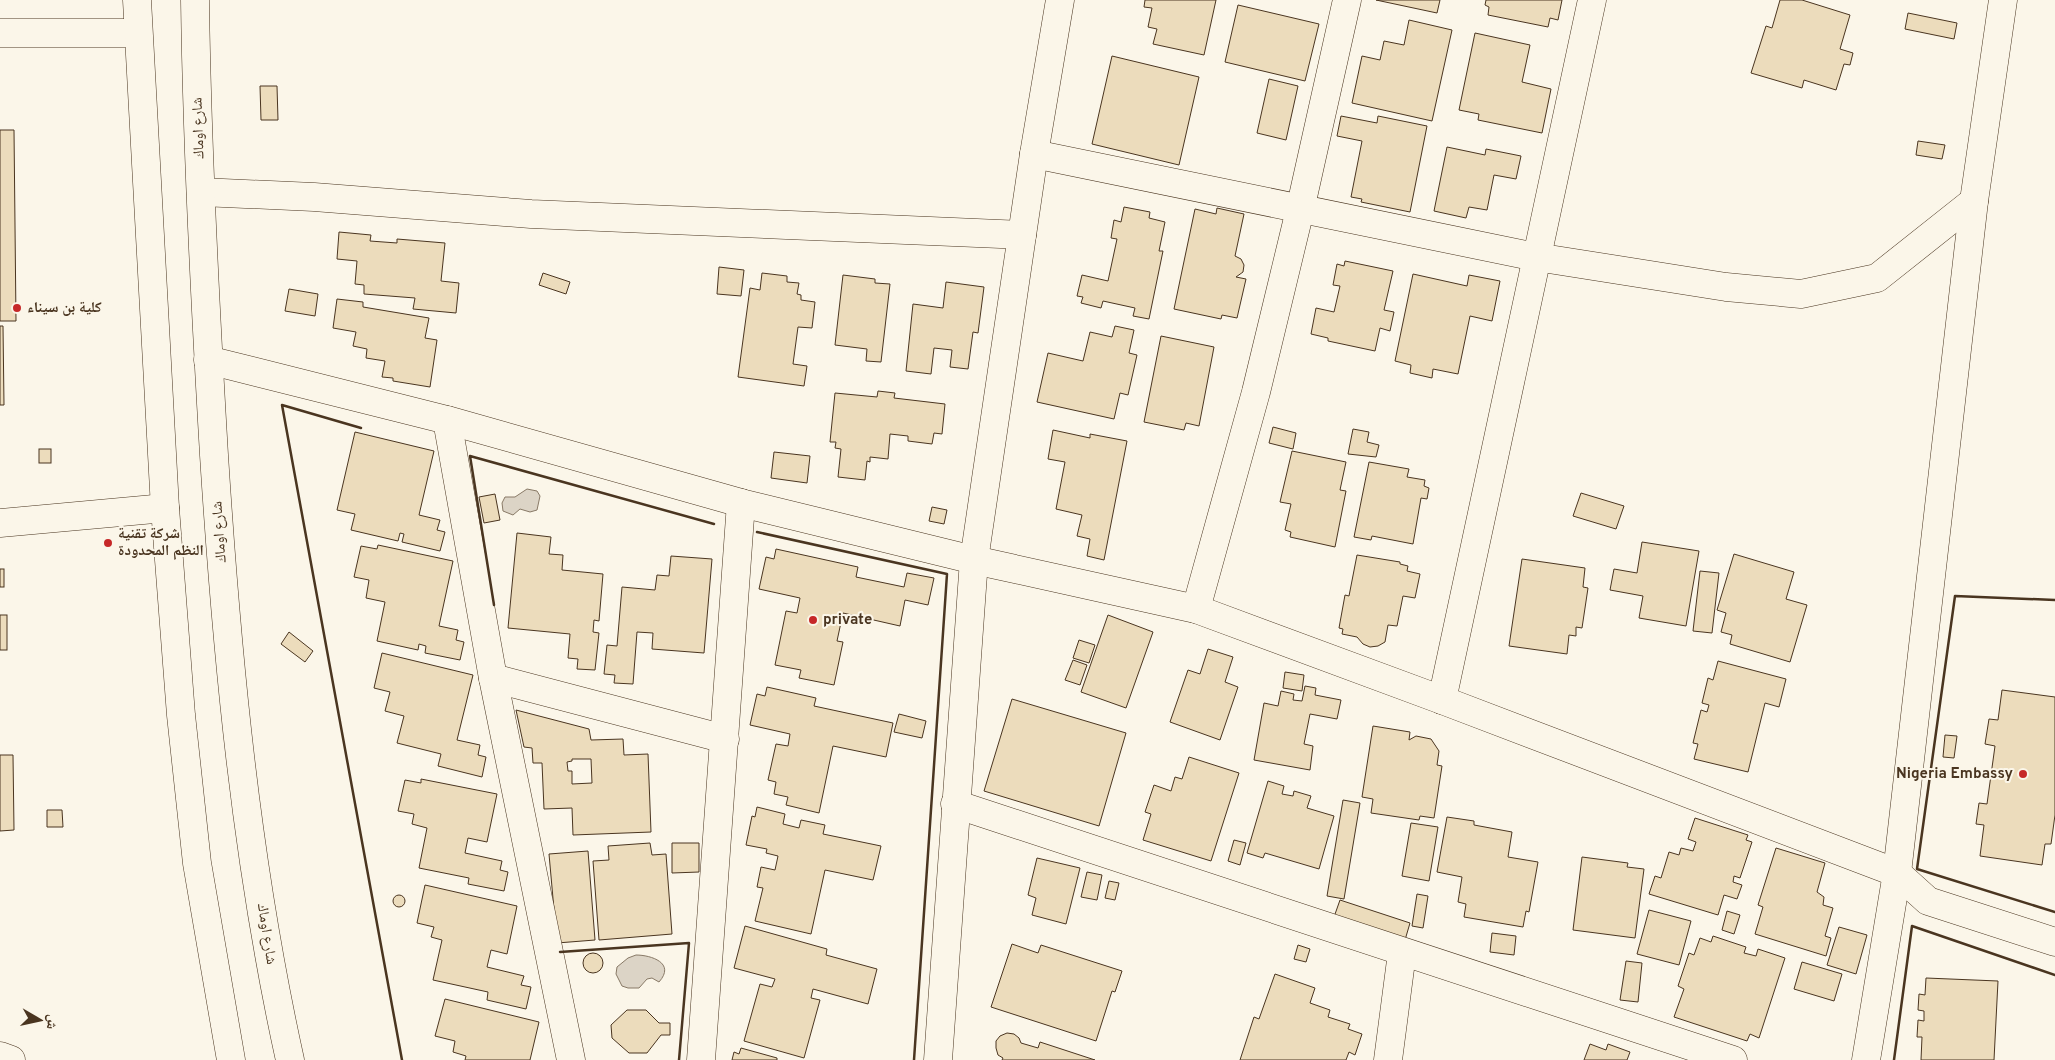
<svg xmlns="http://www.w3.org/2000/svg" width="2055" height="1060" font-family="Overpass,'Noto Naskh Arabic',sans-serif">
<rect width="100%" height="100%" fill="#fbf6e9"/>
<g fill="#dcd4c6" stroke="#887966">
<polygon points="527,489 537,491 540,496 537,510 530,512 520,509 513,515 503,511 502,503 505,497 515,497"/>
<path d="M636,955C651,955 676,963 659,982L652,978L647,979L639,988H628L622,986L616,974L617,967L628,958Z"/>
</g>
<g fill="#ecdcbc" stroke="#4a3520" fill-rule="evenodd">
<polygon points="1145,0 1216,0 1204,55 1153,44 1157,29 1148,27 1152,8 1144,7"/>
<polygon points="1376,0 1440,0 1437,13"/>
<polygon points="1486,0 1562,0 1558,20 1550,18 1548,27 1488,15 1489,7 1485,5"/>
<polygon points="1780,0 1802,0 1850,15 1840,49 1853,53 1850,65 1844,64 1836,90 1804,80 1802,88 1751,73 1766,26 1772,28"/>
<polygon points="1238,5 1319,24 1305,81 1225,62"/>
<polygon points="1908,13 1957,23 1954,39 1905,29"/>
<polygon points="1409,20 1452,30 1432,121 1352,103 1362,56 1380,60 1384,41 1404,45"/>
<polygon points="1475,33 1530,45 1522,82 1551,89 1542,133 1478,120 1479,114 1459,110"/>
<polygon points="1112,56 1199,77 1179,165 1092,144"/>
<polygon points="1269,79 1298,86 1286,140 1257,133"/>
<polygon points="260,86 277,86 278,120 261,120"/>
<polygon points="1341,116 1377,123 1378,116 1427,126 1410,212 1361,202 1362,199 1351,197 1362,141 1337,136"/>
<polygon points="0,130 14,130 16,321 0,321"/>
<polygon points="1918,141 1945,145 1942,159 1916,155"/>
<polygon points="1447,147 1485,155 1486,149 1521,156 1516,179 1494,175 1487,210 1469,207 1466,218 1434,211"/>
<polygon points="1124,207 1150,212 1149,218 1165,222 1159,251 1163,251 1149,319 1133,316 1135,308 1103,301 1101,308 1081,303 1083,297 1077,296 1082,275 1108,281 1117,239 1111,238 1114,220 1121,222"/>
<polygon points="1217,208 1244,214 1235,256 1241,259 1244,265 1243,272 1236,277 1246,279 1237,318 1222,315 1221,319 1174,309 1195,209 1216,214"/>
<polygon points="339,232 371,235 370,241 397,243 397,239 445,243 441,281 459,283 456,313 413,309 415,298 364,294 364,285 355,284 357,261 337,259"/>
<polygon points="1345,261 1393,271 1384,310 1394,312 1390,331 1380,328 1375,351 1328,341 1328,338 1311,334 1316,308 1334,312 1340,286 1333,285 1337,264 1344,266"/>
<polygon points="719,267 744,270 741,296 717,294"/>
<polygon points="543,273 570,282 566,294 539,285"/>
<polygon points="762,273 787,276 787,282 799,283 797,294 801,295 801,300 815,302 812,328 798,327 793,364 807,366 804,386 738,377 750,288 760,290"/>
<polygon points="1413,274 1467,286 1469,275 1500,281 1492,321 1470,316 1458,374 1433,369 1432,378 1410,373 1411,365 1395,361"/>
<polygon points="843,275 875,279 875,283 890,284 881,362 866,361 867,349 835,345"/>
<polygon points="946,282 984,287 978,333 973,332 968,369 950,367 952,350 934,348 931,374 906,371 913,304 943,308"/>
<polygon points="289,289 318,294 315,316 285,311"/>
<polygon points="337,299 363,302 363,307 429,318 425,338 437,340 430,387 393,381 393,378 382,377 385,361 366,358 367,349 353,346 356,332 333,328"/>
<polygon points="0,326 3,326 4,405 0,405"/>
<polygon points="1115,326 1134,330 1129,353 1137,355 1128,395 1120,393 1114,419 1037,402 1048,353 1083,361 1090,332 1112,337"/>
<polygon points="1161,336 1214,347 1199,426 1186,423 1184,430 1144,422"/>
<polygon points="878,391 895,393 894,398 945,404 942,434 934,433 932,444 908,441 908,436 890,434 888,459 870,457 870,462 867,461 865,480 838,477 841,449 835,448 836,442 830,442 835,393 877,397"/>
<polygon points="1273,427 1296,433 1293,449 1269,443"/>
<polygon points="1353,429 1369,432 1367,442 1379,445 1376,457 1348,454"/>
<polygon points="1053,430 1090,438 1090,434 1127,441 1104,560 1087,556 1090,539 1077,536 1082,515 1056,509 1065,462 1048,459"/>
<polygon points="355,432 434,451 419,515 440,520 437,530 445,532 440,551 402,542 404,534 400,533 398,541 351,530 355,514 337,510"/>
<rect x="39" y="449" width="12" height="14"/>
<polygon points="1292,451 1346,462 1340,490 1346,491 1335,547 1290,537 1291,532 1285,530 1291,504 1280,502"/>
<polygon points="774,452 810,456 807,483 771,478"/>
<polygon points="1369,462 1409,469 1407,477 1425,480 1424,486 1429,488 1427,499 1421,498 1413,544 1372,536 1371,540 1354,537"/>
<polygon points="1581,493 1624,506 1616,529 1573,516"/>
<polygon points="495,494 500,520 484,523 479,497"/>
<polygon points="932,507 947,510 944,524 929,521"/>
<polygon points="517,533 551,537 549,554 563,555 562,570 603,574 599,621 594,620 593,632 599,633 595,670 577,669 578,659 568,658 570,634 508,628"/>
<polygon points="1642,542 1699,551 1686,626 1639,618 1643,596 1610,590 1614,569 1637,573"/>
<polygon points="378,545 453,561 439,626 458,630 456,640 464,642 460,660 425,653 426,646 419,644 418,650 377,641 385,602 366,598 369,580 354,577 361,546 377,549"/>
<polygon points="776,549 858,567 856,577 904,587 907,573 934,578 928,605 905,600 900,626 843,613 837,641 843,642 834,685 799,678 801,670 775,665 786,611 797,613 800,598 759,589 766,557 774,559"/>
<polygon points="1734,554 1794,572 1786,599 1807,605 1790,662 1730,644 1732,635 1721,632 1726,613 1717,610"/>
<polygon points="1357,555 1400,562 1400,564 1408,566 1407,571 1420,574 1415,598 1403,596 1397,626 1388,625 1385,642 1378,646 1370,647 1363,644 1357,637 1342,634 1343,629 1339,628 1345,595 1349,596"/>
<polygon points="671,556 712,559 704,653 652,649 653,633 637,632 633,684 614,683 615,675 604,674 607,645 617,646 622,587 655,590 657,575 669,576"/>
<polygon points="1522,559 1585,568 1583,587 1588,588 1582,628 1576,627 1576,636 1569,635 1567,654 1509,646"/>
<rect x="0" y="569" width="4" height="18"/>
<polygon points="1700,571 1719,573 1712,633 1693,631"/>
<rect x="0" y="615" width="7" height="35"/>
<polygon points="1108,615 1153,632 1126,708 1081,692"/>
<polygon points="289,632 313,651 305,662 281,644"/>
<polygon points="1079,640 1095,645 1089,663 1073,658"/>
<polygon points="1208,649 1233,657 1225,682 1238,687 1220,740 1170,722 1188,670 1200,674"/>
<polygon points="382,653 473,675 457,740 480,745 478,755 486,757 482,777 438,766 441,754 397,743 404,716 385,711 390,692 374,688"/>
<polygon points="1073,660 1087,665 1080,685 1065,680"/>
<polygon points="1718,661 1786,679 1779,707 1765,703 1748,772 1694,759 1698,744 1693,743 1701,710 1707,712 1709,705 1702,703 1708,678 1713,680"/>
<polygon points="1285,672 1304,675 1302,691 1283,688"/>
<polygon points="1305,686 1316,688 1315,695 1341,700 1337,719 1310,714 1304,744 1313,746 1310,770 1254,760 1264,703 1278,706 1281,691 1294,694 1293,700 1302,701"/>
<polygon points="767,687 816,698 814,706 893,723 886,757 833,746 819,813 786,805 788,797 774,794 776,782 768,780 776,744 788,746 790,734 750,725 757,694 765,696"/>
<polygon points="2002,690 2055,697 2055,815 2051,844 2045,844 2042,865 1980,856 1984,825 1976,824 1979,803 1987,804 1995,746 1985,744 1989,719 1998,720"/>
<polygon points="1012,699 1126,733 1099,826 984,791"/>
<path d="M516,710L589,729L591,740L623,739L624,755L648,754L651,832L573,835L572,808L544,809L542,763H533L532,748L524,747ZM572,759H591L592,783L572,784V771H568L567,762L572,761Z"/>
<polygon points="899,714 926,721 922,738 894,732"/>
<polygon points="1373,726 1410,732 1409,740 1416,736 1431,739 1439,751 1437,765 1442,766 1434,818 1420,816 1419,820 1371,813 1373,799 1362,797"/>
<polygon points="1945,735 1957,736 1954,758 1943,757"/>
<polygon points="0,755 13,755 14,830 0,831"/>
<polygon points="1189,757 1239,773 1211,861 1143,840 1151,814 1145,812 1154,785 1171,791 1175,777 1182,779"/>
<polygon points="421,779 497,794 487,842 468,838 465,853 502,861 500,870 508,872 504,891 468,884 469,878 419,868 427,828 412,824 414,814 398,811 405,780 421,783"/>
<polygon points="1268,781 1284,786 1282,794 1293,796 1294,791 1311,796 1307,808 1334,816 1319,869 1265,853 1263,858 1247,853"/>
<polygon points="1343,800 1360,803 1344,899 1327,896"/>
<polygon points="757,807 785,814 783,824 799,828 801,820 825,825 823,834 881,846 873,880 825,870 811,934 755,921 763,888 757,887 761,867 775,870 778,856 766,853 767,849 746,845 752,816 755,817"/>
<polygon points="47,810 62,810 63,827 47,827"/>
<polygon points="1447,817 1474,821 1474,825 1512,832 1508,857 1538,862 1529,912 1526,911 1523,927 1464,917 1466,904 1458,902 1462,877 1437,872"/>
<polygon points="1695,818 1748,835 1746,840 1752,842 1740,878 1734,876 1733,882 1742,885 1737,899 1724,895 1718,915 1649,894 1655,876 1661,878 1669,852 1679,855 1681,848 1693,851 1696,842 1688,839"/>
<polygon points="1411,823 1438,827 1429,881 1402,876"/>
<polygon points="1234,840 1246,843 1240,865 1228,861"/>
<polygon points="650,843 652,855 666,854 672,934 599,940 593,861 609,860 608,846"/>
<polygon points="672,843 699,843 699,872 672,873"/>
<polygon points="1776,848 1825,863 1817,892 1824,897 1823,905 1833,908 1825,936 1831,938 1826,956 1755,934 1763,907 1758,905"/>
<polygon points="588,851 595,940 557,943 549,854"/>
<polygon points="1582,857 1628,863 1627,867 1644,869 1635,938 1573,930"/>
<polygon points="1037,858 1080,868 1066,924 1032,915 1036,898 1028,895"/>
<polygon points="1087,872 1102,875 1097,900 1081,897"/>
<polygon points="1109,881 1119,883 1115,900 1105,898"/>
<polygon points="425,885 517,906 507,954 491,950 487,967 524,976 521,985 531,987 526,1009 487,1000 488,992 433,980 442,940 431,937 434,927 417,923"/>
<polygon points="1417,894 1428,896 1423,928 1412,926"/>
<circle cx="399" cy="901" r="6"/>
<polygon points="1340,900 1410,923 1405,940 1334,917"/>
<polygon points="1649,910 1691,921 1679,965 1637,954"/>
<polygon points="1727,911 1740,915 1734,934 1722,930"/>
<polygon points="745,926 827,949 826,955 877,969 868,1004 813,989 811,998 820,1000 804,1058 744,1041 760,984 772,987 775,979 734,968"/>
<polygon points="1839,927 1867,935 1856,974 1827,965"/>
<polygon points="1492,933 1516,936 1514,955 1490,952"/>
<polygon points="1713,936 1746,947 1744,953 1756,956 1758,949 1785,958 1759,1038 1750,1034 1747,1041 1674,1017 1684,989 1678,986 1689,953 1694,955 1700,938 1711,942"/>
<polygon points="1012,944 1038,953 1041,945 1122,971 1115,992 1112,991 1096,1041 991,1007"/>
<polygon points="1298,945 1310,949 1306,962 1294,959"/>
<circle cx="593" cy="963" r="10"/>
<polygon points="1626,961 1642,963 1638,1002 1620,1000"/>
<polygon points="1802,962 1842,974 1834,1001 1794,989"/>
<polygon points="1275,974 1315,988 1310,1003 1330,1010 1328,1017 1350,1024 1348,1029 1362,1034 1355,1055 1349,1052 1346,1060 1240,1060 1254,1017 1259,1019"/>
<polygon points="1926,978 1998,981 1994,1060 1921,1060 1922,1037 1917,1037 1918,1020 1924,1021 1924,1011 1918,1010 1919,994 1925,995"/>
<polygon points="445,999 539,1022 530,1060 465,1060 466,1056 453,1052 455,1041 435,1036"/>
<polygon points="627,1010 646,1010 659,1023 670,1023 670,1035 661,1035 647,1053 629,1053 612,1038 611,1025"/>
<polygon points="1007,1033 1014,1034 1019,1038 1021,1043 1038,1048 1040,1042 1095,1060 1002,1060 1003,1058 998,1055 996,1048 996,1041 1000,1036"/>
<polygon points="1590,1044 1606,1050 1608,1044 1630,1052 1627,1060 1584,1060"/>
<polygon points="741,1048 777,1058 777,1060 732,1060 734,1052 739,1054"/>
</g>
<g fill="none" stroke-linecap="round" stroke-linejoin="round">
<defs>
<g id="minor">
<polyline points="0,33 138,33"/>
<polyline points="1034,154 1536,257 1726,287 1801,294 1877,278 1974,201"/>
<polyline points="201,192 314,197 531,214 1022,235"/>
<polyline points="208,360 447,420 741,503 974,560 1196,609 1442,700 1897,873 1928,901 2055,942"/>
<polyline points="447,420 493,678 571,1060"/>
<polyline points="0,523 165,508"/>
<polyline points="1196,609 1256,392 1300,210 1347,0"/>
<polyline points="493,678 725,739"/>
<polyline points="1442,700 1592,0"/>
<polyline points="955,804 1733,1060"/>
<polyline points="0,1056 11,1060"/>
<polyline points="701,1060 741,503"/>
<polyline points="938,1060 974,560 1034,154 1060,0"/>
<polyline points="1388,1060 1402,953"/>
<polyline points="1866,1060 1897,873 1974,201 2003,0"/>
</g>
<g id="primary">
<polyline points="137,0 165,508 181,715 197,863 231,1060"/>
<path d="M195,0C197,152 205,303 214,455C227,658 246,861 290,1060"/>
</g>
</defs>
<use href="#minor" stroke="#4a3520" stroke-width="29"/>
<use href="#primary" stroke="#4a3520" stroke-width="29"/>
<use href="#minor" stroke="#fbf6e9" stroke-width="28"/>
<use href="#primary" stroke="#fbf6e9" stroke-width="28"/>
<g stroke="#4a3520" stroke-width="2.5">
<polyline points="361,428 282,405 402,1060"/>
<polyline points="757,532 947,574 914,1060"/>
<polyline points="2055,600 1955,596 1917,869 2055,912"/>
<polyline points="494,605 470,456 714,524"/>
<polyline points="560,952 689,943 679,1060"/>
<polyline points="1894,1060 1912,926 2055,975"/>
</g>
</g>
<g fill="#c62828" stroke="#fbf6e9" stroke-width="2">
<circle cx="17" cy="308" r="5"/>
<circle cx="108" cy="543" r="5"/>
<circle cx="813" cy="620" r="5"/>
<circle cx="2023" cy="774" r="5"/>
</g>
<g text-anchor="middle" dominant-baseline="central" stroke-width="4" stroke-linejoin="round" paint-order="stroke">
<g font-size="15" fill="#4a3520" stroke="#fbf6e9">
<text transform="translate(199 128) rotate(-92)">شارع اوماك</text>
<text transform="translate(220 532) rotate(-94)">شارع اوماك</text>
<text transform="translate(266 934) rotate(81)">شارع اوماك</text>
</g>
<g font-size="15" font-weight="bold" fill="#4a3520" stroke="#fbf6e9" text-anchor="start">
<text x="27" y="308">كلية بن سيناء</text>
<text x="118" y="534">شركة تقنية<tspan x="118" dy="17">النظم المحدودة</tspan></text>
<text x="823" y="620">private</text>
<text x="2013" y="774" text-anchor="end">Nigeria Embassy</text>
</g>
</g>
<g transform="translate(40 1020) rotate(99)" stroke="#fbf6e9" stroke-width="4" paint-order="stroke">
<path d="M0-4L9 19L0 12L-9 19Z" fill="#4a3520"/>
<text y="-8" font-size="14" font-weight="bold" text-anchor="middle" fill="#4a3520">ش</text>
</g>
</svg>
